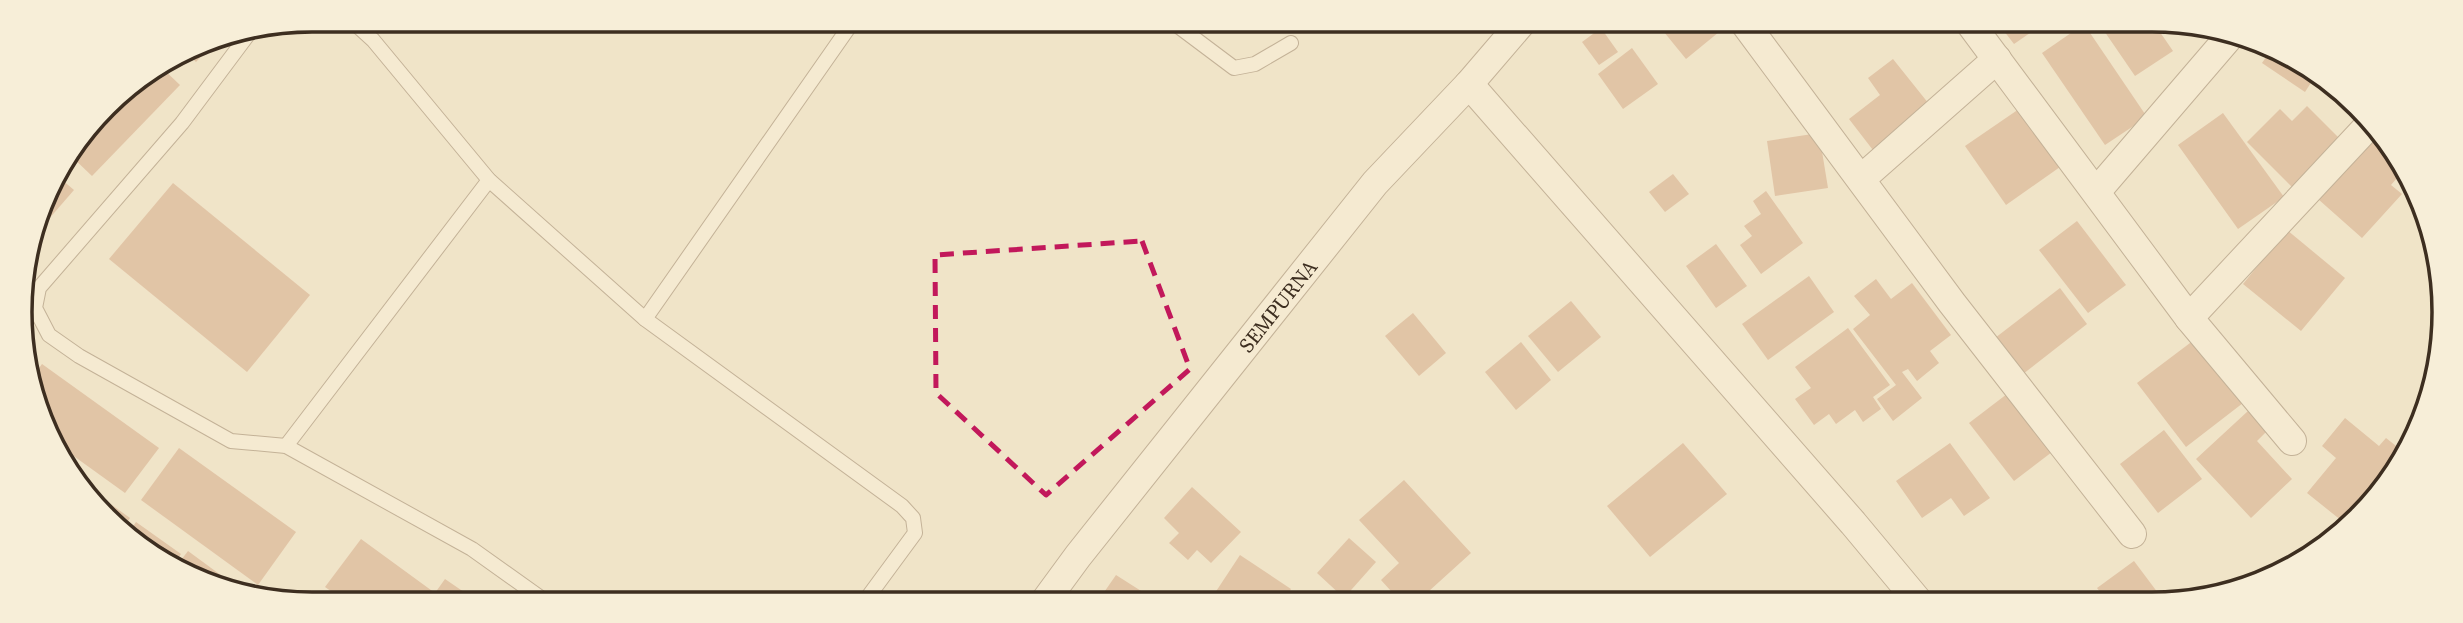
<svg xmlns="http://www.w3.org/2000/svg" width="2463" height="623" font-family="'Source Serif 4',serif">
<rect width="100%" height="100%" fill="#f0e4c8"/>
<g fill="#cf9f7d">
<polygon points="1655,21 1710,21 1719,32 1686,59"/>
<polygon points="1997,22 2046,22 2014,44"/>
<polygon points="2098,22 2153,22 2173,51 2135,76"/>
<polygon points="2084,24 2147,117 2105,145 2042,53"/>
<polygon points="1601,28 1618,52 1599,65 1582,42"/>
<polygon points="218,38 196,62 184,51 200,41"/>
<polygon points="1632,48 1658,84 1623,109 1598,74"/>
<polygon points="2271,50 2298,59 2316,75 2305,92 2262,63"/>
<polygon points="1893,59 1933,109 1876,154 1849,119 1880,95 1868,78"/>
<polygon points="160,66 180,85 92,176 70,155 119,92"/>
<polygon points="2307,106 2344,143 2296,191 2247,142 2280,109 2292,121"/>
<polygon points="2019,109 2060,167 2006,205 1965,146"/>
<polygon points="2223,113 2284,197 2238,229 2178,145"/>
<polygon points="1819,133 1828,188 1775,196 1767,141"/>
<polygon points="2374,136 2393,152 2402,172 2391,185 2402,194 2362,238 2318,199"/>
<polygon points="55,174 74,190 35,235 50,182"/>
<polygon points="1673,174 1689,194 1665,212 1649,192"/>
<polygon points="173,183 310,295 247,372 109,259"/>
<polygon points="1766,191 1803,243 1761,274 1740,245 1752,236 1744,226 1761,214 1753,201"/>
<polygon points="2077,221 2126,285 2088,313 2039,250"/>
<polygon points="2287,230 2345,278 2301,331 2243,284"/>
<polygon points="1716,244 1747,286 1716,308 1686,266"/>
<polygon points="1809,276 1834,312 1768,360 1742,324"/>
<polygon points="1876,279 1891,299 1912,283 1951,335 1930,351 1939,363 1917,381 1908,369 1902,372 1922,398 1893,421 1877,399 1896,385 1853,329 1870,315 1854,296"/>
<polygon points="2060,288 2087,324 2023,374 1995,338"/>
<polygon points="1571,301 1601,337 1558,372 1528,336"/>
<polygon points="1413,313 1446,353 1419,376 1385,336"/>
<polygon points="1848,328 1890,385 1873,397 1881,409 1863,422 1855,410 1836,424 1829,414 1814,425 1795,399 1811,388 1795,367"/>
<polygon points="2194,340 2243,403 2186,447 2137,383"/>
<polygon points="1521,342 1551,380 1516,410 1485,372"/>
<polygon points="42,364 159,448 125,493 57,444 29,388 29,382"/>
<polygon points="2007,394 2052,452 2014,481 1969,423"/>
<polygon points="2248,411 2267,431 2257,441 2292,479 2251,518 2196,459"/>
<polygon points="2345,418 2379,446 2386,438 2405,453 2376,493 2369,488 2342,521 2307,493 2336,458 2322,446"/>
<polygon points="2164,430 2202,479 2158,513 2120,464"/>
<polygon points="1683,443 1727,494 1650,557 1607,506"/>
<polygon points="1950,443 1990,498 1964,516 1951,498 1922,518 1896,481"/>
<polygon points="179,448 296,532 258,585 141,500"/>
<polygon points="73,477 130,518 123,528 80,490"/>
<polygon points="1404,480 1471,553 1418,601 1400,601 1381,580 1399,563 1359,520"/>
<polygon points="1192,487 1241,532 1211,563 1197,550 1188,560 1169,543 1179,533 1164,518"/>
<polygon points="136,522 181,554 172,567 166,565 129,532"/>
<polygon points="1349,538 1376,562 1344,598 1317,573"/>
<polygon points="361,539 435,593 445,579 477,601 345,601 325,587"/>
<polygon points="188,551 237,587 236,589 175,568"/>
<polygon points="1240,555 1291,589 1283,601 1214,601 1211,599"/>
<polygon points="2134,561 2164,601 2107,601 2097,588"/>
<polygon points="2285,564 2288,569 2280,574 2266,578"/>
<polygon points="1116,575 1149,596 1146,601 1098,601"/>
</g>
<g fill="none" stroke-linecap="round" stroke-linejoin="round">
<defs>
<g id="service">
<polyline points="350,19 373,40 489,180 645,319 902,506 913,518 915,533 865,601"/>
<polyline points="1170,20 1234,68 1255,64 1291,43"/>
<polyline points="250,32 182,123 39,288 35,308 49,335 79,356 231,441 286,446 472,549 545,601"/>
<polyline points="645,319 854,20"/>
<polyline points="286,446 489,180"/>
</g>
<g id="minor">
<polyline points="1743,21 1952,303 2132,534"/>
<polyline points="1969,22 2189,318 2292,441"/>
<polyline points="1469,84 1853,523 1918,601"/>
<polyline points="1861,179 1997,59"/>
<polyline points="2097,191 2230,36"/>
<polyline points="2189,318 2371,123"/>
<path id="s1" d="M1045,601L1078,556L1375,183L1469,84L1523,21"/>
</g>
</defs>
<use href="#service" stroke="#8d765c" stroke-width="16"/>
<use href="#minor" stroke="#8d765c" stroke-width="30"/>
<use href="#service" stroke="#faf1dc" stroke-width="14"/>
<use href="#minor" stroke="#faf1dc" stroke-width="28"/>
</g>
<path d="M0 0H2463V623H0ZM1142,241L1190,369L1046,495L936,393L935,255Z" fill="#f0e4c8" fill-opacity=".55" fill-rule="evenodd"/>
<path fill="none" stroke="#c2185b" stroke-width="5" stroke-dasharray="14 9" stroke-linejoin="round" d="M1142,241L1190,369L1046,495L936,393L935,255Z"/>
<g text-anchor="middle" dominant-baseline="central" stroke-width="5" stroke-linejoin="round" paint-order="stroke">
<g font-size="21" fill="#3d2e20" stroke="#f7eed8">
<text stroke="none"><textPath href="#s1" startOffset="376">SEMPURNA</textPath></text>
</g>
</g>
<path d="M0 0H2463V623H0ZM312 32H2152A280 280 0 0 1 2432 312V312A280 280 0 0 1 2152 592H312A280 280 0 0 1 32 312V312A280 280 0 0 1 312 32Z" fill="#f7eed8" fill-rule="evenodd"/>
<path fill="none" stroke="#3d2e20" stroke-width="3.5" d="M312 32H2152A280 280 0 0 1 2432 312V312A280 280 0 0 1 2152 592H312A280 280 0 0 1 32 312V312A280 280 0 0 1 312 32Z"/>
</svg>
